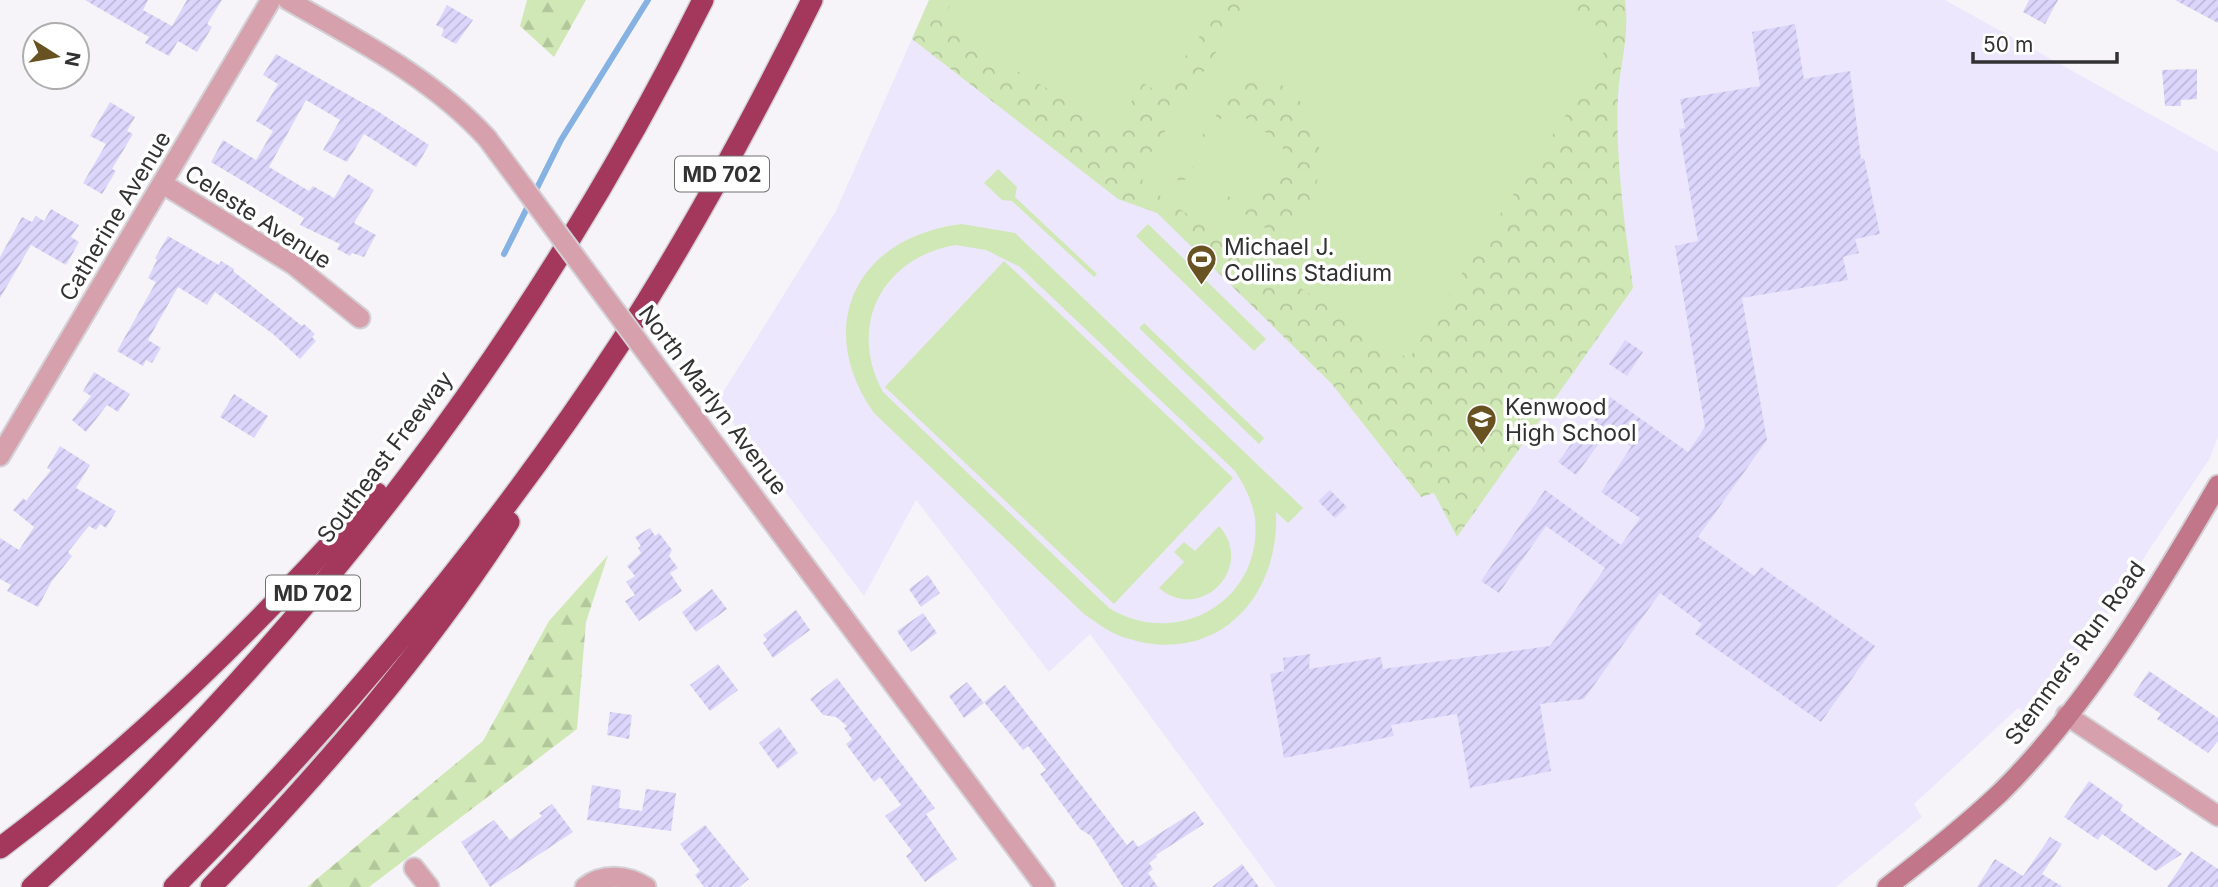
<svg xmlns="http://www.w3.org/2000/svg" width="2218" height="887" font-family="Inter,sans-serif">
<defs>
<pattern id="forest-firs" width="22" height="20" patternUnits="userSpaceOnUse" patternTransform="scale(1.75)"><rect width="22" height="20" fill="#d0e8b5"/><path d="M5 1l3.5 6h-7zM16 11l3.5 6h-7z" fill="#b3c79c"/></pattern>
<pattern id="park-crowns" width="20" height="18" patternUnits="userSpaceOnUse" patternTransform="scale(1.75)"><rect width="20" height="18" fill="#d0e8b5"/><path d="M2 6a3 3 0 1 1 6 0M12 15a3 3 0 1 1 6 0" fill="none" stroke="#b3c79c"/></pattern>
<pattern id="building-hatch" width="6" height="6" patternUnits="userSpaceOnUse" patternTransform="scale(1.75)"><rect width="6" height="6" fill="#dcd6fc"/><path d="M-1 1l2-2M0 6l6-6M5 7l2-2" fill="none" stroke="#bdb8d8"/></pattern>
</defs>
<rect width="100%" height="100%" fill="#f6f4f8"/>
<polygon fill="#ede7fd" points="929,0 1945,0 2218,152 2218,436 2210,458 2073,665 2033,718 2018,708 1914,804 1922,817 1836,887 1276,887 1090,634 1049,672 916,500 864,596 733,423 715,405 836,211"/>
<g fill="url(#forest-firs)">
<polygon points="527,0 586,0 554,57 520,26"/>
<polygon points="608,555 586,622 577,729 369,887 307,887 483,741 549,621"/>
</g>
<path fill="url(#park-crowns)" d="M929,0H1625C1630,37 1620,62 1618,96C1615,159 1625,225 1633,288L1457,537L1434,493L1421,497L1331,383L1157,213L1118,199L912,39Z"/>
<g fill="#d0e8b5" fill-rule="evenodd">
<polygon points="953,0 1225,0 1160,93 1143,83 1115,128 957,36 947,11"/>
<path d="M1250,0H1559L1599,27L1604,57L1472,257L1409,359L1143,185L1141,168ZM1247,72C1330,86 1344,191 1279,237L1192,178L1179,181L1169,171L1176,158L1187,157Z"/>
<polygon points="1225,113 1239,113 1282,144 1284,154 1254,200 1241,205 1195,173 1191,160"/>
<polygon points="998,169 1017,187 1015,197 1097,274 1094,277 1012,201 1002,200 984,183"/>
<path d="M962,224L1015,233L1303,508L1288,523L1276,512C1280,599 1215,667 1126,638C1111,634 1097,623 1084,614L874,413C812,325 858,236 962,224ZM955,245L986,250L1020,267L1235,471C1244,485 1253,502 1255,519C1263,601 1177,650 1109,608L883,392C847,326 882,258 955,245Z"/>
<polygon points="1148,224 1266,339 1254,351 1136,236"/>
<polygon points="1004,261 1233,478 1114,604 885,387"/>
<polygon points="1144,323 1264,438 1259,444 1139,328"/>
<path d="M1219,526C1256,567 1201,624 1159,588L1184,562L1174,552L1184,542L1195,551Z"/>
</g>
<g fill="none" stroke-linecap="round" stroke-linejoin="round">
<polyline stroke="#85b2e3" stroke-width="6" points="504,254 561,140 648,0"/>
</g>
<g fill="url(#building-hatch)">
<polygon points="85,0 148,0 143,10 172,26 187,0 222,0 207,24 212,27 197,52 178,41 169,56 145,43 149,37"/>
<polygon points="2029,0 2058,0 2045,24 2023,12"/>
<polygon points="2175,0 2218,0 2218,23"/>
<polygon points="447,5 473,20 456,44 441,36 444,29 436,25"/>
<polygon points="1795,24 1804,79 1850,71 1861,159 1864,158 1880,234 1855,239 1859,253 1843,257 1848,280 1742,298 1767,440 1698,537 1754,576 1761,567 1875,646 1821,722 1695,634 1702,624 1660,593 1584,699 1540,704 1551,771 1470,788 1457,714 1391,725 1394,736 1284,758 1270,674 1284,671 1283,658 1310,654 1309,669 1381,657 1383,669 1550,646 1605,568 1546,526 1499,593 1481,581 1545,490 1621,545 1640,518 1601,492 1631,447 1608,431 1576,475 1558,462 1575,439 1579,442 1610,397 1688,452 1705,427 1675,246 1698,241 1679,129 1685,128 1680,99 1760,86 1752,32"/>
<polygon points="276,54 379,112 429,145 416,167 364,134 347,162 323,150 340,120 306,100 269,167 309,191 313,186 334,198 348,174 374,190 354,223 376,235 364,257 352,253 350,256 337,249 340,244 300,225 304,218 211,162 223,140 256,160 273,131 256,121 278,84 263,75"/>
<polygon points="2197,69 2197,99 2181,100 2181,106 2165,106 2162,70"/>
<polygon points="110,102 135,117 127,131 133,134 112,169 116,171 102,194 83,183 106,144 90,136"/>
<polygon points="51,209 79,225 71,237 79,242 66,265 31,245 0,298 0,257 22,217 32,222 36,216 44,221"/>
<polygon points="168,236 219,265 221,261 234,269 233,271 302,326 304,324 315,334 312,337 316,341 300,359 273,334 215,292 207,305 178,287 148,340 161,348 152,363 146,360 143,366 117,351 156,282 148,278 157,260 155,258"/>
<polygon points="1625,340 1643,352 1627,376 1609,364"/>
<polygon points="94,372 130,394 118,412 107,405 86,432 72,420 91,396 83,391"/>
<polygon points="234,394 268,416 254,438 220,417"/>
<polygon points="60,446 90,465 76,488 116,511 106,528 100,524 96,530 89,526 68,552 72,556 52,581 38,607 7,591 11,585 0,579 0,538 19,550 34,527 13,510 23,498 26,501 51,470 47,468"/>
<polygon points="1330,490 1347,507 1335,518 1318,501"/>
<polygon points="650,528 655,536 659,533 672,550 669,556 678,568 670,573 682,591 639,621 625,601 635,595 626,582 635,576 627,566 641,553 638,548 641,546 635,537"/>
<polygon points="928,575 940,593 921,607 909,589"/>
<polygon points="712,589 727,609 696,632 682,612"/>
<polygon points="796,610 810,630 773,658 763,643 767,640 763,635"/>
<polygon points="923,613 937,633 911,652 897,631"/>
<polygon points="718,664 738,690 710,711 690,685"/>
<polygon points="2149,671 2218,718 2218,741 2208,753 2157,719 2161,714 2133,695"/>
<polygon points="837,678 935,808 926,814 957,859 925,882 906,856 912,851 885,816 901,805 880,777 874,782 846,744 852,739 844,728 847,726 836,717 823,715 810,699"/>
<polygon points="967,682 984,703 964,718 949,696"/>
<polygon points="1005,685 1127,845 1133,840 1138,847 1195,811 1204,824 1156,855 1157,857 1149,863 1153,869 1148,873 1158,887 1123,887 1091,836 1080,829 1040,774 1046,770 1028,746 1023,750 984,702"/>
<polygon points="610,712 632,715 629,739 607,735"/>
<polygon points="779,727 798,753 778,769 759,743"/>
<polygon points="2089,781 2123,805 2120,810 2182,854 2156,871 2102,834 2098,840 2064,817"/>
<polygon points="592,785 621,790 619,808 642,811 646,789 676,793 671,831 587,820"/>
<polygon points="552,804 573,832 490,887 461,842 494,820 510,840 542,816 539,813"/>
<polygon points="705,825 749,879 739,887 704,887 695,875 700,871 680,844"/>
<polygon points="2050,837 2062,844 2042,874 2063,887 1977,887 1995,859 2023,876"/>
<polygon points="2191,851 2218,869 2218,887 2167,887"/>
<polygon points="1242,864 1259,887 1212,887"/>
</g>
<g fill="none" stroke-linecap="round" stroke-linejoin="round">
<defs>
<g id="minor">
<polyline points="163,184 294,265 360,318"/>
<polyline points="0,456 271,0"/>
<polyline points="2066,715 2218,816"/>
<polyline points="414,868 429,887"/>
<path d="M585,887C603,873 627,875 646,887"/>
</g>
<g id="tertiary">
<path d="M288,0C359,41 431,77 487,138"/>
<polyline points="694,417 1045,887"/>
</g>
<path id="secondary" d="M1887,887C1926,857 1965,826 2001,792C2085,709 2159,587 2218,485"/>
<g id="motorway">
<path d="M0,848C139,744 262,621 377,493"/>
<path d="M32,887C308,639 538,331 703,0"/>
<path d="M174,887C340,720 492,539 621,342C692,232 754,117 812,0"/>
<path d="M211,887C320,773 423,655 509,522"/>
</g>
</defs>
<use href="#minor" stroke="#d3d1d5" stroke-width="23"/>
<use href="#tertiary" stroke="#d3d1d5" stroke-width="23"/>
<use href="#secondary" stroke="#d3d1d5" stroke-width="23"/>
<use href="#motorway" stroke="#d3d1d5" stroke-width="24"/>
<use href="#minor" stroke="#d6a0ad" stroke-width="19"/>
<use href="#tertiary" stroke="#d6a0ad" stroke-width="19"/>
<use href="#secondary" stroke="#c2768a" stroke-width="19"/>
<use href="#motorway" stroke="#a4375c" stroke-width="21"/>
<defs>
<polyline id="tertiary-bridge" points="487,138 694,417"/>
</defs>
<use href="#tertiary-bridge" stroke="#d3d1d5" stroke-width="23" stroke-linecap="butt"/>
<use href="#tertiary-bridge" stroke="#d6a0ad" stroke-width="19"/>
</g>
<defs>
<symbol id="stadium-pin" viewBox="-11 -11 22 30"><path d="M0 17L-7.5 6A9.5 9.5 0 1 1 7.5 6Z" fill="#685221" stroke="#fff"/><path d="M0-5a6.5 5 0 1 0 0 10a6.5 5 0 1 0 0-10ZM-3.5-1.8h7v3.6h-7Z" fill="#fff"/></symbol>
<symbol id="school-pin" viewBox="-11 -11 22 30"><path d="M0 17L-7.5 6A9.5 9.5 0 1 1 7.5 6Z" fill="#685221" stroke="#fff"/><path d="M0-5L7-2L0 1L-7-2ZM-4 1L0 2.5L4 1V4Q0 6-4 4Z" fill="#fff"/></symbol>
</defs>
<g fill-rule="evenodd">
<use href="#stadium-pin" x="1184" y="242" width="35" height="47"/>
<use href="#school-pin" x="1464" y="402" width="35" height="47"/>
</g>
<g text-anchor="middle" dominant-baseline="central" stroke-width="7" stroke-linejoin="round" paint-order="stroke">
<g fill="#fff" stroke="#707070" stroke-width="2">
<rect x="675" y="156.5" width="94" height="35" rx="5"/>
<rect x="266" y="575.5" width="94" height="35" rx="5"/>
</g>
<g font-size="21" font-weight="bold" fill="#323233">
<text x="722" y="174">MD 702</text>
<text x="313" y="593">MD 702</text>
</g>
<g font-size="23" fill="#323233" stroke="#fff">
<text transform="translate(115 216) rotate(-59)">Catherine Avenue</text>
<text transform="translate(258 217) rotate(33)">Celeste Avenue</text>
<text transform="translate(713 400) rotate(53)">North Marlyn Avenue</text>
<text transform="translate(385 457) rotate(-53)">Southeast Freeway</text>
<text transform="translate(2075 653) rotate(-54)">Stemmers Run Road</text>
</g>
<g font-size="23" fill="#323233" stroke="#fff" text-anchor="start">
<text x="1224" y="247">Michael J.<tspan x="1224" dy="26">Collins Stadium</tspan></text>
<text x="1505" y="407">Kenwood<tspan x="1505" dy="26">High School</tspan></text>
</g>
</g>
<g transform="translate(56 56) rotate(101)"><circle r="33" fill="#ffffff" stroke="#adadad" stroke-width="2"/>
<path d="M0-5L12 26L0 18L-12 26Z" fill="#685221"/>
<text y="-10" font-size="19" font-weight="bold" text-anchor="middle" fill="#323233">N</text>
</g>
<path d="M1973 52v10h144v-10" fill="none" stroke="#323233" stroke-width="3.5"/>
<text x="1983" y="52" font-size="21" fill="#323233" stroke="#ffffff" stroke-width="5" paint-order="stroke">50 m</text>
</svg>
